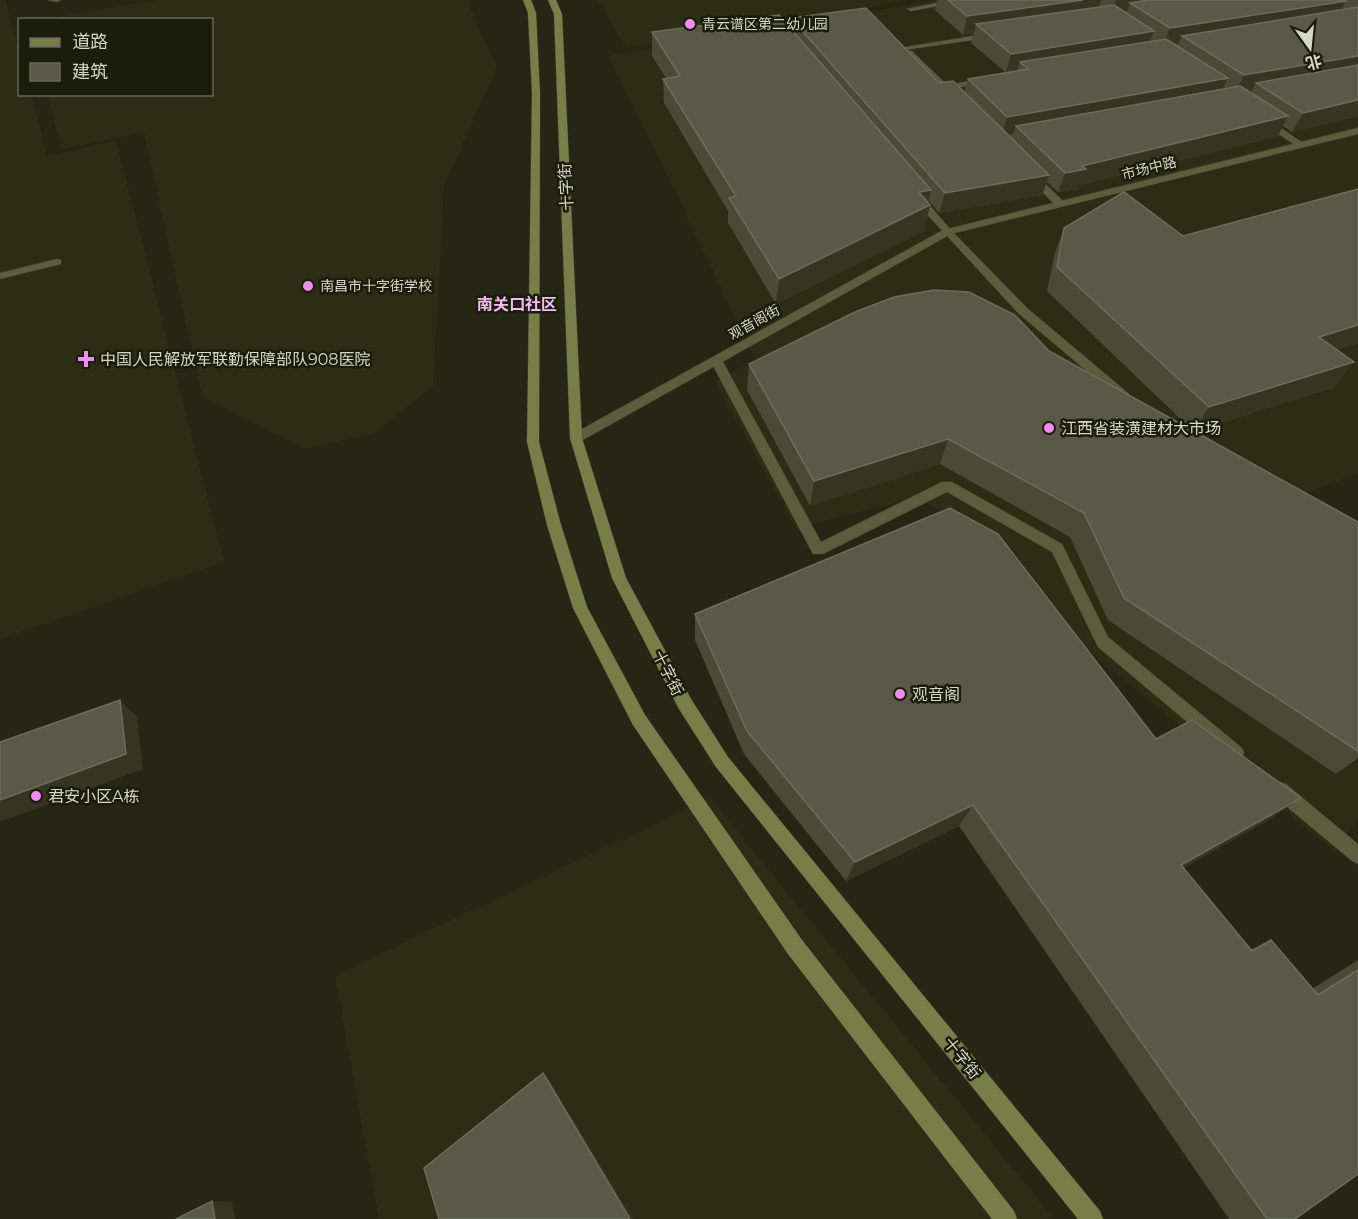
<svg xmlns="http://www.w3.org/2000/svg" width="1358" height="1219" font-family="Montserrat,'Noto Sans SC',sans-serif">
<rect width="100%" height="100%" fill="#252714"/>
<g fill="#2b2e14">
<polygon points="0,0 5,0 19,53 20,94 31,95 47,156 116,141 224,562 0,639"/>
<polygon points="160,0 467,0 497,67 444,186 433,386 375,433 304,449 202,397 144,132 62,149 48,95 212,94 212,20 43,19"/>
<polygon points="598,0 909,0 626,48"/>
<polygon points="936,0 1358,0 1358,474 1304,493 1358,531 1358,818 1335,852 1070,636 1012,549 916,498 796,528 715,382 756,360 609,56"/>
<polygon points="710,798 1054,1219 379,1219 335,975"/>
</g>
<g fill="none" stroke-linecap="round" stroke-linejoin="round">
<defs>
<g id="lane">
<polygon points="951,0 969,0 911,11 907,9"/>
<polygon points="991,33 994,33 994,37 904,50 900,48"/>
<polygon points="906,51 912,51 947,85 987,78 991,81 951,89 954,93 953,95 947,95 906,55"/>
<polygon points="1260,118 1266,118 1306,145 1298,147 1260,122"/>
<polygon points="1027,172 1033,172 1064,202 1064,206 1056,206 1027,176"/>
<polygon points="911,193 919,193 951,230 1027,308 1128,393 1130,396 1128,399 1120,399 1019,314 911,197"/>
<polygon points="716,356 722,360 821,542 942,482 952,482 1062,544 1108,637 1242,748 1244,753 1242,758 1236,761 1230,758 1098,647 1052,552 947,492 823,554 813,554 710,360"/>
<polygon points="1280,782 1286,784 1358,844 1358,864 1352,861 1274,796 1271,790 1274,784"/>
</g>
<g id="street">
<polygon points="48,0 61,0 57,2"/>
<polygon points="1358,128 1358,134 951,234 581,441 576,443 570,438 571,435 943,230"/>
<polygon points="57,259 61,260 61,264 0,279 0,273"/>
</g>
<g id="secondary">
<polygon points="523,0 531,0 536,13 540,93 539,442 561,525 587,607 645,715 802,940 1014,1211 1017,1219 992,1219 788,954 633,725 573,608 547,525 527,442 532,93 528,13"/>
<polygon points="548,0 556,0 562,14 582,438 626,578 691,699 728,757 1100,1211 1103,1219 1078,1219 716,767 679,709 612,578 570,438 554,14"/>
</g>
</defs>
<use href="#lane" stroke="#414331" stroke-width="1"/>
<use href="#street" stroke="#414331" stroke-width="1"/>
<use href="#secondary" stroke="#414331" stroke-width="1"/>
<use href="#lane" fill="#5a5e3d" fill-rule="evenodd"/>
<use href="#street" fill="#5a5e3d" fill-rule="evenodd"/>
<use href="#secondary" fill="#797e49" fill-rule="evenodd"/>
</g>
<g fill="#494b37">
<polygon points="937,0 1358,0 1358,116 1292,132 1283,126 1278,136 1080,185 1078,189 1058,192 1047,182 1042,195 939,213 928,200 928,202 930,205 924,231 776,304 728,223 728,211 664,103 663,79 666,78 652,56 652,32 790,28 791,18 939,83 964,92 968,79 1005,72 971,43 974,33 963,35 935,10"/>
<polygon points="1064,228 1183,236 1358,343 1337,350 1335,387 1194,431 1358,522 1358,758 1336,774 1108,620 1070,537 940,464 810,506 747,390 749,364 1049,351 1192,430 1047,291 1055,253"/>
<polygon points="695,614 1156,739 1301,798 1270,819 1183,868 1250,950 1271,940 1312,989 1358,960 1358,1174 1295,1219 1229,1219 959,826 846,881 744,754 695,640"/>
</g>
<g fill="#343622">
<polygon points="1083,0 1101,0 1096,16 976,24 974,33 963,35 967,16"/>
<polygon points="1116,0 1204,0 1130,3 1127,11 1112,14"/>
<polygon points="1346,1 1336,19 1182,36 1178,44 1162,47 1170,28"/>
<polygon points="1154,31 1147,50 1028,69 1020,62 1017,71 1006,73 1011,54"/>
<polygon points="1358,56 1358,73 1256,83 1251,92 1234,95 1244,75"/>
<polygon points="1228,78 1219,97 1016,126 1013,134 1001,137 1007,117"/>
<polygon points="1358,100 1358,116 1292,132 1303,113"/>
<polygon points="1288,116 1278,136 1080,185 1078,189 1058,192 1065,173 1082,166"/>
<polygon points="1049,175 1042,195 939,213 945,193"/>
<polygon points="931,190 927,207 930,205 924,231 776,304 779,279 919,192"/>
<polygon points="1358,325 1358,343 1302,361 1319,337"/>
<polygon points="1354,362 1335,387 1193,431 1209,407"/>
<polygon points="948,439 940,464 810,506 814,481"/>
<polygon points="120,700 137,717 143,769 0,822 0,800"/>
<polygon points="1301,798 1270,819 1155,884 1181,865"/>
<polygon points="973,805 959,826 846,881 855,862"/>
<polygon points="543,1073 550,1081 633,1219 630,1219"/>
<polygon points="212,1201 232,1202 235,1219 215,1219"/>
</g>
<g fill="#585a47" stroke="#6b6d5c" stroke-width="1.5">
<polygon points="948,0 1083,0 967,16"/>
<polygon points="1148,0 1344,0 1346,1 1170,28 1130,3"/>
<polygon points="1114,5 1154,31 1011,54 976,24"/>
<polygon points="1358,7 1358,56 1244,75 1182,36"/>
<polygon points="866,8 939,83 953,81 1049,175 945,193 791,18"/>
<polygon points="779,15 931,190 919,192 930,205 779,279 729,198 736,196 663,79 680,76 652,32"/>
<polygon points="1166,39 1228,78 1007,117 968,79 1028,69 1020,62"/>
<polygon points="1358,65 1358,100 1303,113 1256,83"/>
<polygon points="1240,86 1288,116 1082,166 1086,169 1065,173 1016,126"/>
<polygon points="1358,189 1358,325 1319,337 1354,362 1209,407 1057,267 1064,228 1124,192 1183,236"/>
<polygon points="934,290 969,292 1015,315 1049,351 1358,522 1358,751 1124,598 1084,513 948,439 814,481 749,364 855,312 894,297"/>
<polygon points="950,508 998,534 1156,739 1192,720 1301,798 1181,865 1252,951 1271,940 1318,995 1358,970 1358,1174 1295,1219 1267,1219 973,805 855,862 747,731 695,614"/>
<polygon points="120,700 126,754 0,800 0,742"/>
<polygon points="543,1073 630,1219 439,1219 424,1168"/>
<polygon points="212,1201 215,1219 176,1219"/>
</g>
<g fill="#f08bf5" stroke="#1b1d0b" stroke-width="2">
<circle cx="690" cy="24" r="6"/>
<circle cx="308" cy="286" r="6"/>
<path d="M83 350h6v6h6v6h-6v6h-6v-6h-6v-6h6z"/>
<circle cx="1049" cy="428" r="6"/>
<circle cx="900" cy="694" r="6"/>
<circle cx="36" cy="796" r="6"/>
</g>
<g text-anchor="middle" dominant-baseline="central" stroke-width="5" stroke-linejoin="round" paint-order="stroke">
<g font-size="14" fill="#d5d7cb" stroke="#1b1d0b" text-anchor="start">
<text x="702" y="24">青云谱区第二幼儿园</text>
<text x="320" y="286">南昌市十字街学校</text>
</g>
<g font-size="14" fill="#d5d7cb" stroke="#1b1d0b">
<text transform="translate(1149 168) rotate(-14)">市场中路</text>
<text transform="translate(754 322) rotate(-29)">观音阁街</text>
</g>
<g font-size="16" fill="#d5d7cb" stroke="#1b1d0b">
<text transform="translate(566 187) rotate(-93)">十字街</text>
<text transform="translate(668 673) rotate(63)">十字街</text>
<text transform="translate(962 1058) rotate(51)">十字街</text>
</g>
<g font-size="16" font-weight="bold" fill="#f4bbf6" stroke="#1b1d0b">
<text x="517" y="304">南关口社区</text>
</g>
<g font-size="16" fill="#d5d7cb" stroke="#1b1d0b" text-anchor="start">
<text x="100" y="359">中国人民解放军联勤保障部队908医院</text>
<text x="1061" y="428">江西省装潢建材大市场</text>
<text x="912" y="694">观音阁</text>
<text x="48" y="796">君安小区A栋</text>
</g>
</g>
<rect x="18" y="18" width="195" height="78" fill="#1b1d0b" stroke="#656758" stroke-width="1.5"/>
<rect x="30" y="38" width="30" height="9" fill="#797e49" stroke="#656758" stroke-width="1.5"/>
<text x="72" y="48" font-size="18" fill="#d5d7cb">道路</text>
<rect x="30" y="63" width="30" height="18" fill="#585a47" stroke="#656758" stroke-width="1.5"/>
<text x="72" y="78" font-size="18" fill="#d5d7cb">建筑</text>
<g transform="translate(1310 48) rotate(165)" stroke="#1b1d0b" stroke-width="4.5" paint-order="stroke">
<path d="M0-4.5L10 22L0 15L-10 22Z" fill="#d5d7cb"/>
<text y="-9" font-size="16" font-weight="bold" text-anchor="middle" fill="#d5d7cb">北</text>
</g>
</svg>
